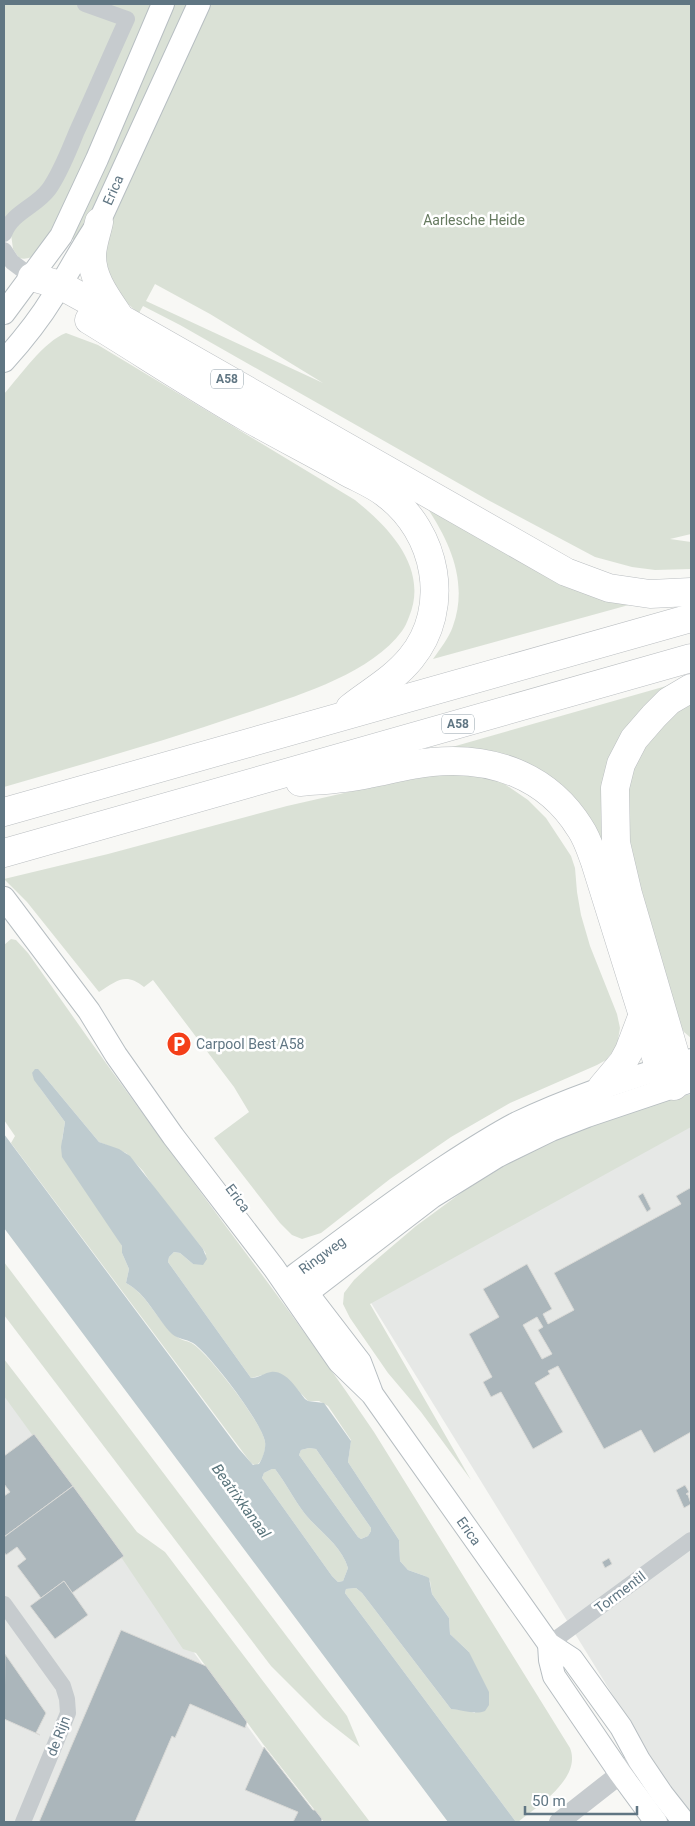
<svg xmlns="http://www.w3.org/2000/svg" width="695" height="1826" font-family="Roboto,sans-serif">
<rect width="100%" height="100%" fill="#f8f8f5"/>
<g fill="#e6e8e6">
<polygon points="691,1124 691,1822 368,1298"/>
<polygon points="4,1391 317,1822 4,1822"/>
</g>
<g fill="#dae1d6" fill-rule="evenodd">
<path d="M4,4H691V534L670,539L691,542V569L655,570L632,567L595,557L488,500L180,325L143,306L139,313C117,297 111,282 104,256L52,228C44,240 38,263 19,258L13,249L11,234L4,221ZM155,284L210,314L323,383L146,301Z"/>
<path d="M66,333L98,345L355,500C390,528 429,569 409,617C407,622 405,627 402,631C370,675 293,697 243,714C164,741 84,764 4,787V394C20,376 44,341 66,333Z"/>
<path d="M424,503L566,587L585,593L636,603L433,659C440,649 449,638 453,626C469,581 449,540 424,503Z"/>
<polygon points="691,679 633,732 616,866 572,805 424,755"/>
<polygon points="691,702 691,1038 684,1032 678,1023 663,973 627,839 626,800 630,777 641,754 654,735 674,713"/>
<path d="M457,773L496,778L528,800L546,818L571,856L575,868L577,892L581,915L590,946L617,1014L620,1028L617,1046L606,1060L597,1065L510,1103L451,1137L390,1179L321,1233L302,1239L292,1235L280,1223L214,1138L249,1112L234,1087L153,980L144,987C125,972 117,981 99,992L27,902L4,879L108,854L287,806L410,778Z"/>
<path d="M11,939L16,940L28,953C61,999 93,1046 127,1092C209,1206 296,1316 374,1432L570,1748C582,1778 538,1806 518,1822H516L345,1593L346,1589L356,1588L362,1593L451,1709L466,1710L475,1713L469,1652L450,1634L449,1618L432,1594L430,1581L425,1576L408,1570L400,1561L399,1540L348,1462L351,1440L328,1406L319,1401H308L294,1386L274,1372L251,1378L168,1262L169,1257L174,1252L180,1253L193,1264L206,1254L203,1249L157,1192L143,1171L126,1153L99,1142L45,1077L32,1073L40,1088L65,1122L62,1140L122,1246V1253L129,1269L126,1283C145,1293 153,1313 168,1328C171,1331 175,1336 179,1338C183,1341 189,1341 193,1344C209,1354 263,1424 265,1442C266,1450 263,1461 256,1466L251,1463L11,1143L15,1136L4,1120V945Z"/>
<polygon points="691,1094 691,1127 370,1304 471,1480 421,1412 388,1373 350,1318 343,1304 344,1293 354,1280 369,1266 416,1226 465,1190 505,1165 574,1130 662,1101"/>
<polygon points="4,1262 347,1716 360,1747 323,1718 271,1666 4,1315"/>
<polygon points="4,1359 137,1532 165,1552 370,1822 324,1822 263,1744 196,1653 183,1649 121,1557 4,1396"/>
<polygon points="309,1448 316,1449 371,1528 371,1531 368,1536 361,1539 358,1537 299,1455 301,1450"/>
<path d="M272,1469H275C286,1483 294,1500 305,1514C320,1532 341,1545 348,1568L343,1581L338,1582L332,1576L262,1478L264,1473Z"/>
</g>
<path fill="#becbcf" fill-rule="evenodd" d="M35,1069H38L45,1077L99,1142L119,1149L130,1156L203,1249L207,1259L203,1265L193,1264L180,1253L174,1252L169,1257L168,1262L251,1378C259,1378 264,1373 271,1372C286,1370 297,1389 305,1399L308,1401L324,1403L351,1441L348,1462L399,1540L400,1561L408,1570L425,1576L429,1578L432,1594L449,1618L450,1634L469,1652L489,1692V1705L485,1711C475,1715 462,1710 451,1709L362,1593L356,1588L346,1589L345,1593L516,1822H448L4,1228V1134L239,1449L253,1465L259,1464C263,1458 266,1448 265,1442C263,1424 209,1353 193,1343C186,1339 178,1339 172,1334C156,1318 147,1294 126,1283L129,1269L122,1253V1246L62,1157L61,1147L65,1122L34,1080L32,1073ZM309,1448L316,1449L371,1528V1531L368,1536L361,1539L358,1537L299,1455L301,1450ZM272,1469H275C286,1483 294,1500 305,1514C320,1532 341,1545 348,1568L343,1581L338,1582L332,1576L262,1478L264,1473Z"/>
<g fill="#abb6bb" stroke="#dadad7" fill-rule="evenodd">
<path d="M690,1188L691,1191V1432L654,1453L641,1430L604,1449L558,1366L548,1371L550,1374L535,1383L563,1432L533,1449L501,1392L491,1397L483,1382L492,1377L469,1334L499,1317L483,1289L527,1264L552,1309L543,1314L548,1324L574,1310L554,1273L681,1204L676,1196ZM537,1317L543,1327L538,1330L552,1354L542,1359L523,1325Z"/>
<polygon points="643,1193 651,1209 647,1212 638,1196"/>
<polygon points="34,1434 73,1486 4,1537 4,1496 10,1492 4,1484 4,1456"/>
<polygon points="685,1485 689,1492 686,1494 688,1495 691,1504 684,1508 676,1490"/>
<polygon points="73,1486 124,1556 72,1593 64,1581 41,1598 17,1566 26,1559 17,1547 6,1555 4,1552 4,1537"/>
<polygon points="609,1558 612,1564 605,1568 602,1562"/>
<polygon points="64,1581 88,1615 55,1639 30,1606"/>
<polygon points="121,1630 206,1666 247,1722 245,1728 190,1704 175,1738 172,1736 135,1822 39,1822"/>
<polygon points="5,1654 46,1713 36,1733 40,1735 4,1719"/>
<polygon points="264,1747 313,1810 315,1810 322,1819 321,1822 293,1822 298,1812 245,1790"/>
</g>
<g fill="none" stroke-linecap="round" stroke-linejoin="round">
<defs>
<g id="secondary">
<polyline points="4,313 61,236 97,159 163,4"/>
<path d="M4,361C22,341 39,320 53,297C69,272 82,246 99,222L199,4"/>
<polyline points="4,898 89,1011 116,1055 173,1136 274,1268 339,1362 372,1394 549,1644 572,1659 621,1727 639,1760 662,1794 684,1822"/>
<polyline points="304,1289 360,1362 371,1391"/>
<path d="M292,1292L295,1275C345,1238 394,1200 446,1166C469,1151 492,1136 517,1123C573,1096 632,1077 691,1060"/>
<polyline points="294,1292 307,1293 432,1197 498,1156 551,1130 587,1116 691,1081"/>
<polyline points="549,1644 550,1660 554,1676 620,1773 656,1822"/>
</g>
<g id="motorway">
<path d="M99,222C97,232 92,245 92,256C92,279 107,298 119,316"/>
<polyline points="32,277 60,285 120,318 566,572 609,588 650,594 691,592"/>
<path d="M89,320C143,353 196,388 250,419C282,437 315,454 347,472C360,479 375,485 386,494C437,532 452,608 411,658C394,679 370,692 350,708"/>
<path d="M300,782C323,780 346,779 368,774C389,770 410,764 432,762C491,756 547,775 580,828C587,838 591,851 595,862L660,1070L674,1086"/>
<polyline points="4,812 691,618"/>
<polyline points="4,853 691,658"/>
<polyline points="676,1058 628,894 616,843 615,788 621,764 634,739 654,716 669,701 691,688"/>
<polyline points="602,1087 623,1062 629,1051 643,1014"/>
</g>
</defs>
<use href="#secondary" stroke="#b7bec2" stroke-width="24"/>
<use href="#motorway" stroke="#babec1" stroke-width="29"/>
<g stroke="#c6cbce" stroke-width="16">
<path d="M4,234C12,212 36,207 49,189C61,172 69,150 77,131C94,94 110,56 127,19L85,4"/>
<polyline points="4,250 12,262 32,277"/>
<polyline points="4,1604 63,1686 67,1699 68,1713 23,1822"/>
<polyline points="549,1644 691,1540"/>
</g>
<polyline stroke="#c6cbce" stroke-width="20" points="559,1822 633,1764"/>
<use href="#secondary" stroke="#fff" stroke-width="22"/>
<use href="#motorway" stroke="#fff" stroke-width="28"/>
</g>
<defs>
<symbol id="parking-disc" viewBox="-11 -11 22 22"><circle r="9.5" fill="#f43f19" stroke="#fff"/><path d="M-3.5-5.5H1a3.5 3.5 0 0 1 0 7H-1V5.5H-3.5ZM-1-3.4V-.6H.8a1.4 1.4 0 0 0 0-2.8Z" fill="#fff"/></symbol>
</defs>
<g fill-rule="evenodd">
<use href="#parking-disc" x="165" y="1030" width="28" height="28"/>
</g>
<g text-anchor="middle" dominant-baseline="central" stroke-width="5" stroke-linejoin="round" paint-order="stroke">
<g fill="#fff" stroke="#909fa8" stroke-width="1">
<rect x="211" y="369.5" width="32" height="19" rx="4"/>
<rect x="442" y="714.5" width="32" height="19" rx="4"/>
</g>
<g font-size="12" font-weight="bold" fill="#607683">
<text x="227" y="379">A58</text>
<text x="458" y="724">A58</text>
</g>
<g font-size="14" fill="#607683" stroke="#fff">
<text transform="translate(113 190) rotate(-66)">Erica</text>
<text transform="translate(238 1198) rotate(53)">Erica</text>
<text transform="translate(322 1255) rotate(-36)">Ringweg</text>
<text transform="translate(469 1531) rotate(55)">Erica</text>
<text transform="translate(620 1592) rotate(-37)">Tormentil</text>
<text transform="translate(58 1736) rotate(-69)">de Rijn</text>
</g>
<g font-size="14" fill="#667a60" stroke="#fff">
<text x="474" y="220">Aarlesche Heide</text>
</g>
<g font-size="14" fill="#607683" stroke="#fff" text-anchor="start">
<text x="196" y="1044">Carpool Best A58</text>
</g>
<g font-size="15" font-style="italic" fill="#5b767d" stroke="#fff">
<text transform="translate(241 1501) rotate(54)">Beatrixkanaal</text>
</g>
</g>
<rect width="695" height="1826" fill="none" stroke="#607683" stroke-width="10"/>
<path d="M525 1806v8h112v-8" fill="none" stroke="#607683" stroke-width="2.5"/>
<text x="532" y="1806" font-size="15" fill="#607683" stroke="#ffffff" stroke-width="4" paint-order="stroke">50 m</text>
</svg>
